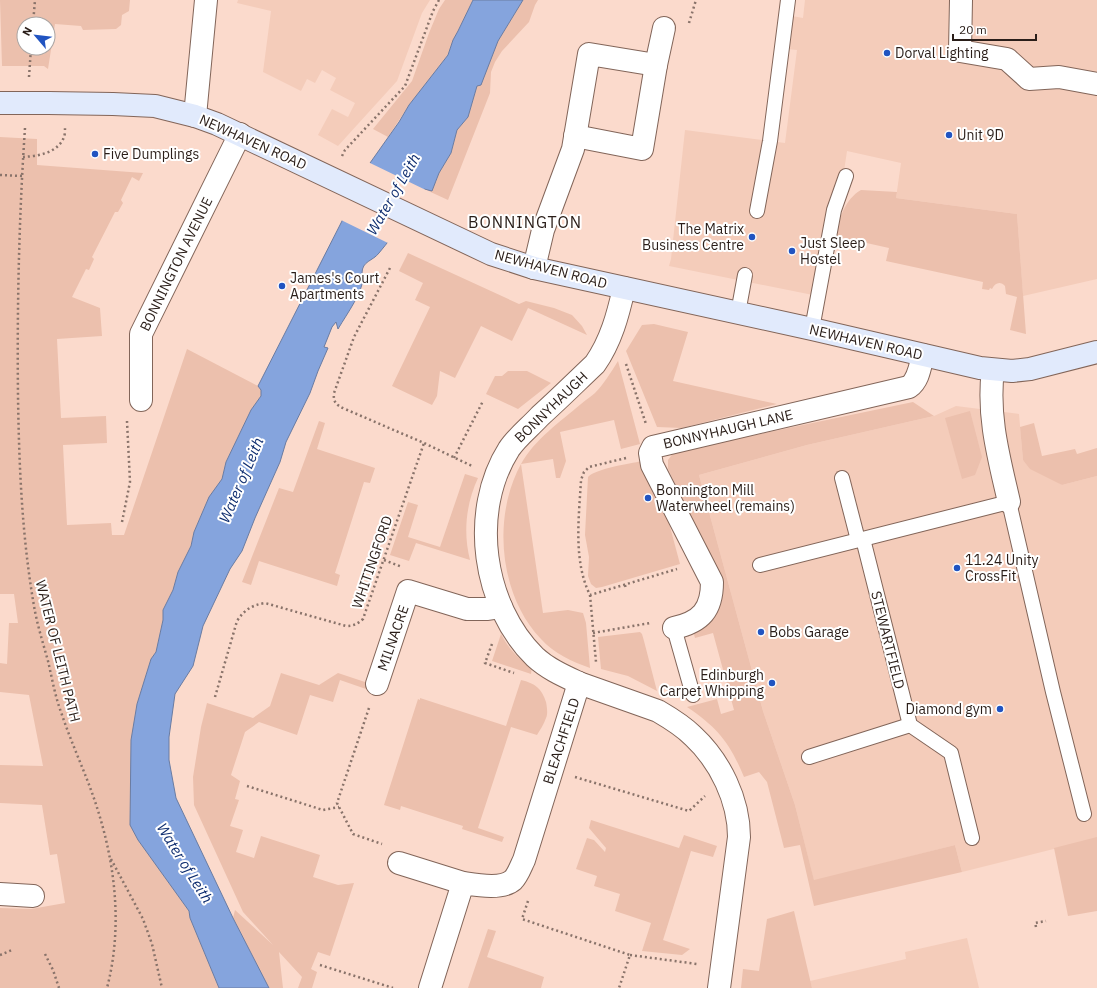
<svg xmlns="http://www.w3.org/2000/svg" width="1097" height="988" font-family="'IBM Plex Sans',sans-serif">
<rect width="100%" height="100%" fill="#fbdacc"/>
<g fill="#f4ccba">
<polygon points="238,0 430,0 422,13 397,81 338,146 318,135 332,109 348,117 355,103 330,90 336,78 322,70 315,83 307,79 301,91 263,72 271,11 237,3"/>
<polygon points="805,0 1097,0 1097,279 1023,296 1017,214 896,198 901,163 847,151 843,178 813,295 669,266 671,259 685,130 785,143 797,50 787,49 792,16 803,18"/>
<polygon points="956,406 1019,414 1023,460 1062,485 1097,476 1097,838 962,872 955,845 814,881 795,805 763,711 699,475 807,445 934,416"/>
<polygon points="967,938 979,988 812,988 810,981 906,959 905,952"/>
</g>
<g fill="#ecc0ad" fill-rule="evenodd">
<path d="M0,0H130L129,11L122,15L121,25L116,29L83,30L81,26L55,24L48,69L44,66H2ZM24,24H48V48H24Z"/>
<polygon points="445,0 473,0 458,31 453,40 448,55 409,105 388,137 373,129 412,81 429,33 439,9"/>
<polygon points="523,0 538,0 535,5 529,22 502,51 495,62 491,72 490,93 448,200 424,189 436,182 439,173 451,153 457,130 468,117 477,86 490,60 498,41"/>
<polygon points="0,137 37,139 37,165 143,173 139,181 132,177 121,200 123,203 118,212 115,212 92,257 94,259 89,270 86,269 72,297 100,308 102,336 57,339 61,418 106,416 107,443 63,445 67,525 111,523 112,535 124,535 187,349 258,386 261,390 261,396 251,410 226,462 222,479 206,504 194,532 191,546 178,572 173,590 163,610 163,620 156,652 151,659 137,704 131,740 138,840 189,911 190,918 219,988 0,988 0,908 31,909 65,903 57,854 50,855 42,805 0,803 0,765 43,766 29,695 0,692 0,663 7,664 9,623 18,623 14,594 0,594"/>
<path d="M861,190L897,192L896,198L1017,214L1026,334L1010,330L1017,297L1006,294L1005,286C1001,281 995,282 992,289L990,288L989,290L982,289L983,282L886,261L889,248L835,236C839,219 845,199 861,190Z"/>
<polygon points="408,253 519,304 526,301 554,308 572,315 582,326 587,335 528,308 512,341 481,326 455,378 440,371 437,396 432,405 392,386 430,307 415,300 423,283 399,271"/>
<polygon points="654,324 688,332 673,381 777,404 682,428 657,427 626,351 642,325"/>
<path d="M618,361L640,444L621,449L614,420L560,432L566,461L560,478H556L553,459L521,464L543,613L568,610L583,613L586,623L590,668C573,662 553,653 541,639C499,595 492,517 521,464C535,439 560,422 581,404C585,400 591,397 595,393C604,384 611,372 618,361Z"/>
<polygon points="508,371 527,371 551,383 518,409 486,394 495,376 502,376"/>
<path d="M913,402L934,416L807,445L699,475L763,711L795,805L814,880L955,845L962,872L814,906L800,845L784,848L767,782L759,772L744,777C730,743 718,728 687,707L717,699L721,714L734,710L713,633L695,638L693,631L720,579L668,469V460L674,452Z"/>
<polygon points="970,411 982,457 975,475 962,479 945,418"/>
<polygon points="319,421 325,423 317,449 375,468 370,483 364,482 335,573 340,575 337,586 259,561 251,585 242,582 279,488 293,492"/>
<polygon points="1034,423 1042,456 1075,449 1077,454 1097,448 1097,476 1062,485 1030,469 1023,460 1020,427"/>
<path d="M642,461L669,523L680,564L602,587L596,588L591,584L588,576L589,557L585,535L588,477C597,468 629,464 642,461Z"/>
<path d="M465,474L478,478C466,504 463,532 470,560L416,543L409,561L390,555L408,502L418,505L408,537L440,547Z"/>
<polygon points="640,632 642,634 644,641 657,691 628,676 601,669 598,637"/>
<path d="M501,634C509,649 518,659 532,667L531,674L492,661Z"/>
<polygon points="281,673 319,685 338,673 368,683 366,689 340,680 333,702 310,695 297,735 259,722 245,732 231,775 240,781 235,799 239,800 230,826 243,830 236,852 254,858 261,836 320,855 313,877 338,885 354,883 330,956 318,952 311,969 317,972 312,988 298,988 302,977 279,952 283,988 269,988 233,918 235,910 273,945 243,912 194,805 193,777 201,727 207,703 253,718 270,706"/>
<path d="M521,680C535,683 542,689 546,702C547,707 548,714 546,718C544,724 540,730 537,735L511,727L478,828L504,837L502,842L462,829L463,826L401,806L400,810L384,805L418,699L420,700V698L506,726Z"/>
<polygon points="591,820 679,848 684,835 717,846 713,857 691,851 663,940 690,949 682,955 642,951 651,923 615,911 620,894 594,886 597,876 576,869 587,838 594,840 605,852 606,848 589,828"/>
<polygon points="1097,837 1097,911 1068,916 1054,848"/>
<polygon points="794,911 812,988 741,988 743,969 759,971 767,919"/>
<polygon points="488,929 496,931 487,957 544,977 541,988 468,988"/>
</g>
<path fill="#85a4dd" stroke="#6a7ca2" d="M473,0H523L498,41L481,85L477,86L468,117L457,130L451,153L439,173L432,191L424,189C409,211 396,233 379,253C373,261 362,261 362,273L364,275C362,294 348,312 338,329L336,322L332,327L324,347L328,348L318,371L310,393L286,442L280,462L255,518L242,551L230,569L203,626L193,666L175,694L169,737V760L176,798L233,918L269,988H219L190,918L189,911L138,840L130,825L131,740L137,704L151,659L156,652L163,620V610L173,590L178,572L191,546L194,532L209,497L222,479L226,462L251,410L261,396V390L258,386L342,221L370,163L399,122L409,105L448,55L453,40L458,31Z"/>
<polygon fill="#fbdacc" points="368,162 432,193 425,191 390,244 341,220"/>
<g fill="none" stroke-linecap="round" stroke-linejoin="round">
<defs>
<g id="lane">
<polyline points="757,211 770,141 788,0"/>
<polyline points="738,313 745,275"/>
<polyline points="812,329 834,210 846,176"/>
<polyline points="842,478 858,540"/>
<polyline points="863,539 910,725 951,753 972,838"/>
<polyline points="760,565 1009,502 1053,692 1084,814"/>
<polyline points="674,628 693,695"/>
<polyline points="809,757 910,725"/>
</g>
<g id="street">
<polyline points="961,0 960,51 1007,59 1029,79 1059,77 1097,84"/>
<polyline points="195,116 206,0"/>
<polyline points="575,136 642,149 656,65 664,28"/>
<polyline points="534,268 543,230 573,149 589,54 656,65"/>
<path d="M993,370C987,416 999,458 1009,502"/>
<polyline points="141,400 141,334 240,134"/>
<path d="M674,628C701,622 712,610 712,582L652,465L650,453L653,447L909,387C919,380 920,366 923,355"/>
<path d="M579,683C564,676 548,669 535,657C483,606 469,512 509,449C517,437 530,427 540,416C559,399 577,381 595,364C611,341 618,315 624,288"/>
<polyline points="377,684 408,591 467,609 488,609 501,607"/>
<polyline points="399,863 463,883"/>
<polyline points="0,894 33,896"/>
<path d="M430,988L463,883C476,885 502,890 513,880C518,875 521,866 524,860L579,683L658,711C670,718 683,726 693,736C720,761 739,800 739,837L719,988"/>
</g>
<polyline id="secondary" points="48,103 113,104 155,106 195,116 217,124 491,254 534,268 812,329 980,368 1012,371 1030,369 1097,352"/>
</defs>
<use href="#lane" stroke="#826559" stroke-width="16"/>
<use href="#street" stroke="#826559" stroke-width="24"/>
<use href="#secondary" stroke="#826559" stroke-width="24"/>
<g stroke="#89736a" stroke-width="2.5" stroke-dasharray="2 3" stroke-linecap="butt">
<polyline points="689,23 696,0"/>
<polyline points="33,24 35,0"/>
<polyline points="29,77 31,48"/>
<path d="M25,128C19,217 17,306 18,396C19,466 22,537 34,606C37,624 43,643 48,661C52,678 55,696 61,712C69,736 79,759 88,782C113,847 125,919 107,988"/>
<polyline points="342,156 345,150 405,86 433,11 439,0"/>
<path d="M23,157C38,156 58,153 64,137C65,135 65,130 65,128"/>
<polyline points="0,175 23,176"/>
<path d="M390,268L354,337L334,393C333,402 336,405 345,409L424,443L472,466"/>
<polyline points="626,364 646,424"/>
<polyline points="454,458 483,401"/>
<path d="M626,458L589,467L584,472L581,480C579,517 573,561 590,595L677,569"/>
<polyline points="122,522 130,482 127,421"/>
<polyline points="384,560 402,567"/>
<polyline points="625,585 626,589"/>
<polyline points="590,595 596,662"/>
<polyline points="593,633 650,623"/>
<polyline points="492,644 485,663 514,673"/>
<path d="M215,697L237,621C244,610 252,605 265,603L346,626C354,626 357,624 363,619L424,443"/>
<polyline points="369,708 337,803 353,834 382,844"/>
<polyline points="575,777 689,811 705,796"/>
<polyline points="247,786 323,810 339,807"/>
<polyline points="111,859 143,919 152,944 162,988"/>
<polyline points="528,901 522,919 630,955 619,988"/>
<polyline points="1036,927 1035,923 1046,921"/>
<polyline points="45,954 53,970 59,988"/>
<polyline points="0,955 12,950"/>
<polyline points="630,955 697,964"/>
<polyline points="320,965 393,988"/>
</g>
<use href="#lane" stroke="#fff" stroke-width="14"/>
<use href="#street" stroke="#fff" stroke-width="22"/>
<use href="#secondary" stroke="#e1eafc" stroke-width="22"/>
<defs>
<polyline id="secondary-bridge" points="0,103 48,103"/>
</defs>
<use href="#secondary-bridge" stroke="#826559" stroke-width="24" stroke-linecap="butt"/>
<use href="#secondary-bridge" stroke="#e1eafc" stroke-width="22"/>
</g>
<g fill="#2154c1" stroke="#fff" stroke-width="1.5">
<circle cx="887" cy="53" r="4"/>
<circle cx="949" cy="135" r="4"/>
<circle cx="95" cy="154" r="4"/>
<circle cx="752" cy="237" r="4"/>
<circle cx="792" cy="251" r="4"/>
<circle cx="282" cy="286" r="4"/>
<circle cx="648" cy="498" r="4"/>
<circle cx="957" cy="568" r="4"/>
<circle cx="761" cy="632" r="4"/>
<circle cx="772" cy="683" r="4"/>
<circle cx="1000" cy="709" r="4"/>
</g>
<g text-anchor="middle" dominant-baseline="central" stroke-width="4" stroke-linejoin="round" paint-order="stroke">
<g font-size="14" fill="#2a1e19" stroke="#fff" text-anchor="start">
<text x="895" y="53">Dorval Lighting</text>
<text x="957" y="135">Unit 9D</text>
<text x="103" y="154">Five Dumplings</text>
<text x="744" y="229" text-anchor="end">The Matrix<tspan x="744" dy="16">Business Centre</tspan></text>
<text x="800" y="243">Just Sleep<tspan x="800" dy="16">Hostel</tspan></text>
<text x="290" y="278">James's Court<tspan x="290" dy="16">Apartments</tspan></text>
<text x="656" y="490">Bonnington Mill<tspan x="656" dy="16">Waterwheel (remains)</tspan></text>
<text x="965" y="560">11.24 Unity<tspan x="965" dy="16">CrossFit</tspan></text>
<text x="769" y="632">Bobs Garage</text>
<text x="764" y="675" text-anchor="end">Edinburgh<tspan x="764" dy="16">Carpet Whipping</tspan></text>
<text x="992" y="709" text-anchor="end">Diamond gym</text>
</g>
<g font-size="14" fill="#2a1e19" stroke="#fff">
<text transform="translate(253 142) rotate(24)">NEWHAVEN ROAD</text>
<text transform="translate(176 264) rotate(-64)">BONNINGTON AVENUE</text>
<text transform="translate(551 269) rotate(15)">NEWHAVEN ROAD</text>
<text transform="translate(866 342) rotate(13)">NEWHAVEN ROAD</text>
<text transform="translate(551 407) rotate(-44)">BONNYHAUGH</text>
<text transform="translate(728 429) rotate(-13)">BONNYHAUGH LANE</text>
<text transform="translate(372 562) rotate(-71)">WHITINGFORD</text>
<text transform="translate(393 638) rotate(-71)">MILNACRE</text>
<text transform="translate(888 640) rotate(76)">STEWARTFIELD</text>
<text transform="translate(58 651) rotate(76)">WATER OF LEITH PATH</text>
<text transform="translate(561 741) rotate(-72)">BLEACHFIELD</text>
</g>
<g font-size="15" font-style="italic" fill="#0e2d6f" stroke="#fff">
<text transform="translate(393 194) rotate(-60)">Water of Leith</text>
<text transform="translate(241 480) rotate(-67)">Water of Leith</text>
<text transform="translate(185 863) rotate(58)">Water of Leith</text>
</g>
<g font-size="16" letter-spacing="1" fill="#2a1e19" stroke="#fff">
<text x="525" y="222">BONNINGTON</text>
</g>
</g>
<g transform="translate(36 36) rotate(298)"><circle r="19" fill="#ffffff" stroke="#aaa5a3"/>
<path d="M0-3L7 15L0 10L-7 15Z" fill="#2154c1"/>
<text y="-6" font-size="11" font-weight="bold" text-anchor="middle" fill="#2a1e19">N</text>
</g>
<path d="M953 34v6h83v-6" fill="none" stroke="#2a1e19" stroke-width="2"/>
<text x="959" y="34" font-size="12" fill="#2a1e19" stroke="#ffffff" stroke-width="3" paint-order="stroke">20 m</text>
</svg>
